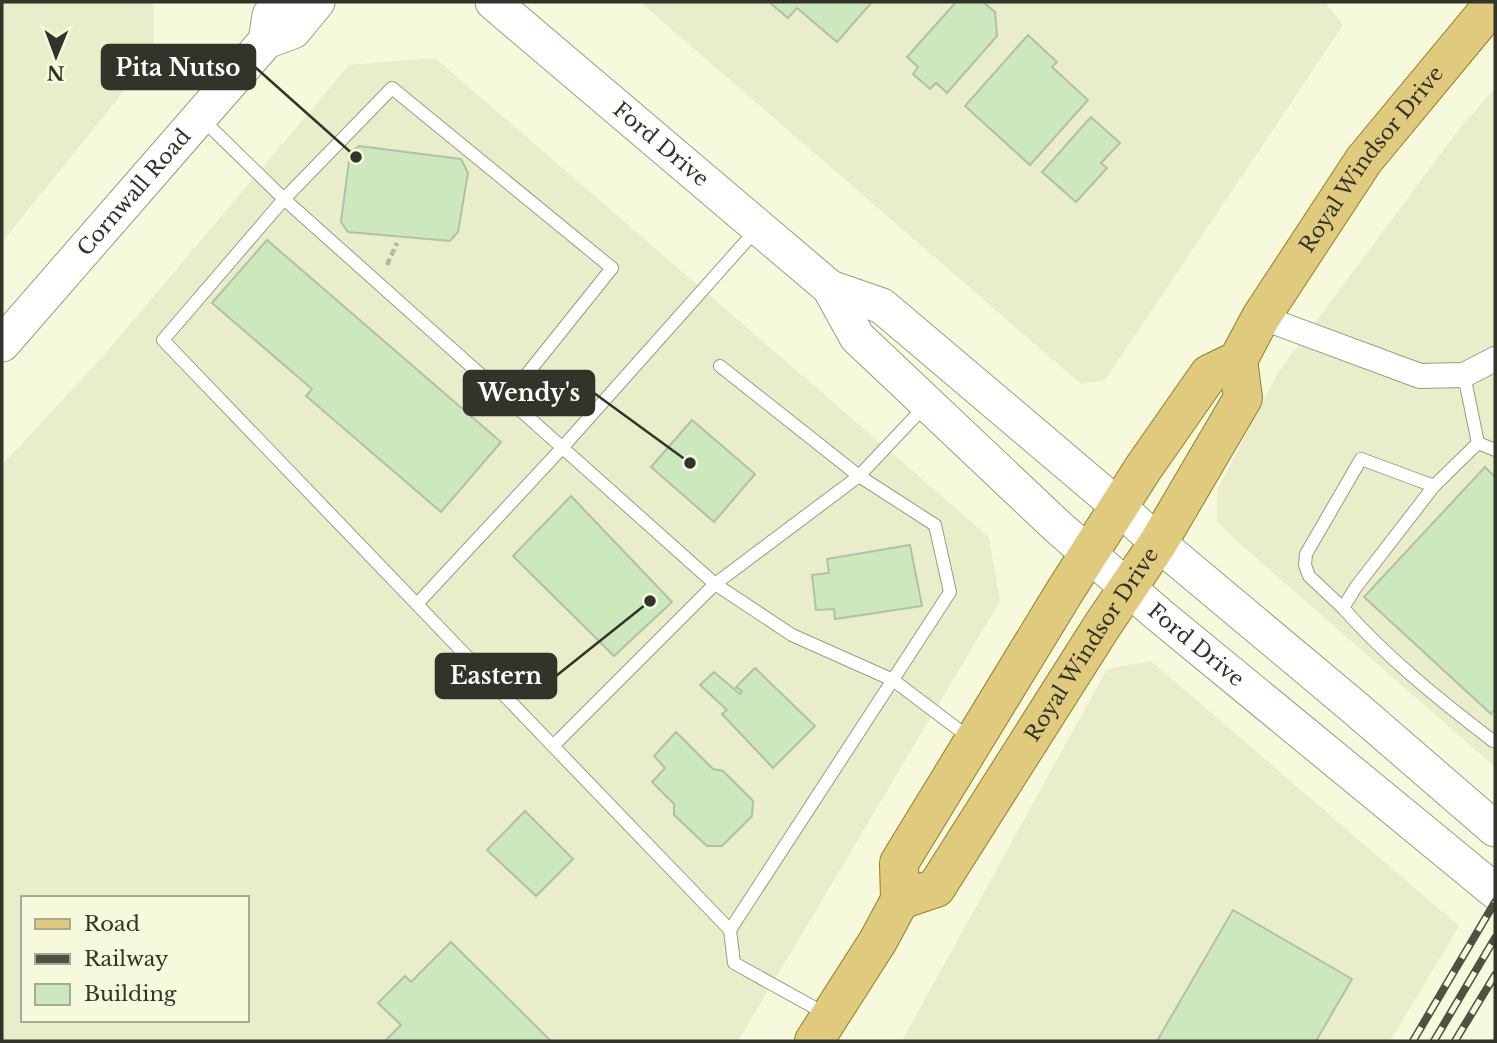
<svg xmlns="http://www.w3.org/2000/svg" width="1497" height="1043" font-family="'Libre Baskerville',serif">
	<rect width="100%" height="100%" fill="#f6f9dc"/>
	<!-- built -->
	<g fill="#e9edca" fill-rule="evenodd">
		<path d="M2 2H153L154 54 2 242Z"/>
		<path d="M640 2H1325L1343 25 1105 380 1081 384Z"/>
		<path d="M435 58 989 537 1000 601 738 1041H2V465L104 355 349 65ZM23 898H247V1020H23Z"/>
		<path d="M1495 88V767L1241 545 1217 521V490L1277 374 1459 129Z"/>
		<path d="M1151 661 1459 926 1390 1041H902L1107 669Z"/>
	</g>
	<!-- building -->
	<g fill="#cce8bc" stroke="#b1c1a8" stroke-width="2">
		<path d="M769 2H872L837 42 797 8 788 18Z"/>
		<path d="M956 2H983L995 12 997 36 947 93 936 83 930 89 913 74 918 67 907 57Z"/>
		<path d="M1028 35 1057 62 1052 67 1088 100 1030 165 965 106Z"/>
		<path d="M1091 117 1120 143 1101 163 1107 168 1076 202 1042 172Z"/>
		<path d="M359 146 461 159 468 173 458 232 450 241 348 232 341 222 350 153Z"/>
		<path d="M267 240 501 442 441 512 306 396 312 389 212 303Z"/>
		<path d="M692 420 755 474 714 522 651 467Z"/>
		<path d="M1485 467 1495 477V709L1491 714 1364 597Z"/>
		<path d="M571 496 672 602 614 656 513 556Z"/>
		<path d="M910 545 922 606 835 619 834 609 816 610 812 575 829 573 827 559Z"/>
		<path d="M755 668 815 726 773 768 722 714 727 710 700 685 714 672 740 694 742 691 736 687Z"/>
		<path d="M676 732 713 769 723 771 753 801 752 816 722 846H707L674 815V804L652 782 665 768 654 756Z"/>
		<path d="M525 811 573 859 536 896 487 850Z"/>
		<path d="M1233 910 1352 979 1316 1041H1157Z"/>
		<path d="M451 942 551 1041H385L401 1025 378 1003 405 976 411 982Z"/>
	</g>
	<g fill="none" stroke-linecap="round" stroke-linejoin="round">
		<!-- lane casing -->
		<g stroke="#999d82" stroke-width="14">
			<g id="lane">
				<path d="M200 117 284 199 392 88 612 268 507 399"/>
				<path d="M720 366 859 476 935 525 950 592 730 930 734 963 826 1014"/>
				<path d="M1464 375 1478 443 1495 450"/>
				<path d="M1434 486 1361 459 1306 554 1305 565 1309 576 1343 608 1356 587 1434 486 1478 443"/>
				<path d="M417 604 562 448 756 230"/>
				<path d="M1343 608C1387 658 1441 701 1493 741L1495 739"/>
				<path d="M553 746 163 340 284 199 715 584 792 635 893 680 971 739"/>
				<path d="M730 930 553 746 715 584 859 476 925 406"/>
			</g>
		</g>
		<!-- street casing -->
		<g stroke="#999d82" stroke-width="26">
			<path id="street" d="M1261 317 1420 376 1464 375 1495 359"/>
		</g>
		<!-- secondary casing -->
		<g stroke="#999d82" stroke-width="37">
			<g id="secondary">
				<path id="s1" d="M493 2 830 288 857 337 1058 527 1158 614 1495 891"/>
				<path d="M266 41 270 15 282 2"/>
				<path d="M830 288 882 306 1118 506 1158 543 1354 707 1495 829"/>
				<path id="s2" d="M2 344 266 41 293 31 317 2"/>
			</g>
		</g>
		<!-- primary casing -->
		<g stroke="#947f28" stroke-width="40">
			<g id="primary">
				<path id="s3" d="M900 900 936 888 1102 626 1158 543 1243 398 1238 360"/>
				<path id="s4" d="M814 1041 878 941 900 900 899 863 1065 591 1144 467 1209 374 1238 360 1261 317 1364 160 1495 2"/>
			</g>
		</g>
		<!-- path -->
		<path stroke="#b5b8a1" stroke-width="4.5" stroke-dasharray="7 3.5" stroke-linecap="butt" d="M387 265 397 243"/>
		<!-- lane -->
		<use href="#lane" stroke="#fff" stroke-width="12"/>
		<!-- street -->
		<use href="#street" stroke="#fff" stroke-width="24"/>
		<!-- secondary -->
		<use href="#secondary" stroke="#fff" stroke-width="35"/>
		<!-- primary -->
		<use href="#primary" stroke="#dfca7d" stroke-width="38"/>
		<!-- rail casing -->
		<g stroke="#4f5143" stroke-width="8">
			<g id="rail">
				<path d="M1413 1041 1495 902"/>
				<path d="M1434 1041 1495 938"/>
				<path d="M1455 1041 1495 975"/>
			</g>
		</g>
		<!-- rail -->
		<use href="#rail" stroke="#f6f9dc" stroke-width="5" stroke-dasharray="16" stroke-linecap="butt"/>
	</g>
	<g text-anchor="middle" stroke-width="7" stroke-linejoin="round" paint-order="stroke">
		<!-- street labels -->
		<g font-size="21" fill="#333429" stroke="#f6f9dc">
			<text dy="7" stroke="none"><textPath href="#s1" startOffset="220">Ford Drive</textPath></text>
			<text dy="7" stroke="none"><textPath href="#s4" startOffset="1055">Royal Windsor Drive</textPath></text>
			<text dy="7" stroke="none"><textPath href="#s2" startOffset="201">Cornwall Road</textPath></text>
			<text dy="7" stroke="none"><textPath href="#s3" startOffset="327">Royal Windsor Drive</textPath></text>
			<text dy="7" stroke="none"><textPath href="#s1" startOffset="956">Ford Drive</textPath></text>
		</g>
	</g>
	<!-- callouts -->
	<path fill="none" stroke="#333429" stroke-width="2.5" d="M356 157L255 67M690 463L594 393M650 601L556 676"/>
	<g fill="#333429" stroke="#f6f9dc" stroke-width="2.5">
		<circle cx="356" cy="157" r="7"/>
		<circle cx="690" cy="463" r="7"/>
		<circle cx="650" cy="601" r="7"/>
	</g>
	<g fill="#333429" stroke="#333429" stroke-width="2.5">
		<rect x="102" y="45" width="153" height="44" rx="7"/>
		<rect x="464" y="371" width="130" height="44" rx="7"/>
		<rect x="436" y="654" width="120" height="44" rx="7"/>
	</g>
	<g font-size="23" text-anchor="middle" font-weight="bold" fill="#fff">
		<text x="178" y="76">Pita Nutso</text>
		<text x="529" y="401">Wendy's</text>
		<text x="496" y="684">Eastern</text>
	</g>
	<!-- border -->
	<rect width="1497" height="1043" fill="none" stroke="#333429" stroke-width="7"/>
	<!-- legend -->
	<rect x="21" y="896" width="228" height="126" fill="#f6f9dc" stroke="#a8aa94" stroke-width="2"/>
	<rect x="35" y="919" width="35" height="10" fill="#dfca7d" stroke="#a8aa94" stroke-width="2"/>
	<text x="84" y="931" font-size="21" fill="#333429">Road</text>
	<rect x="35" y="954" width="35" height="10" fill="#4f5143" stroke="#a8aa94" stroke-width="2"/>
	<text x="84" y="966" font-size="21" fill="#333429">Railway</text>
	<rect x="35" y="984" width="35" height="21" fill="#cce8bc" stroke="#a8aa94" stroke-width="2"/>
	<text x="84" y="1001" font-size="21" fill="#333429">Building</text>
	<!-- north arrow -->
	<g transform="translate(56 56) rotate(181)" stroke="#f6f9dc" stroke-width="5" paint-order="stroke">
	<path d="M0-5L12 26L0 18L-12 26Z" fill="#333429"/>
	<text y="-10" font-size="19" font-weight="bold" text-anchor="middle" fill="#333429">N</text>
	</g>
</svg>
